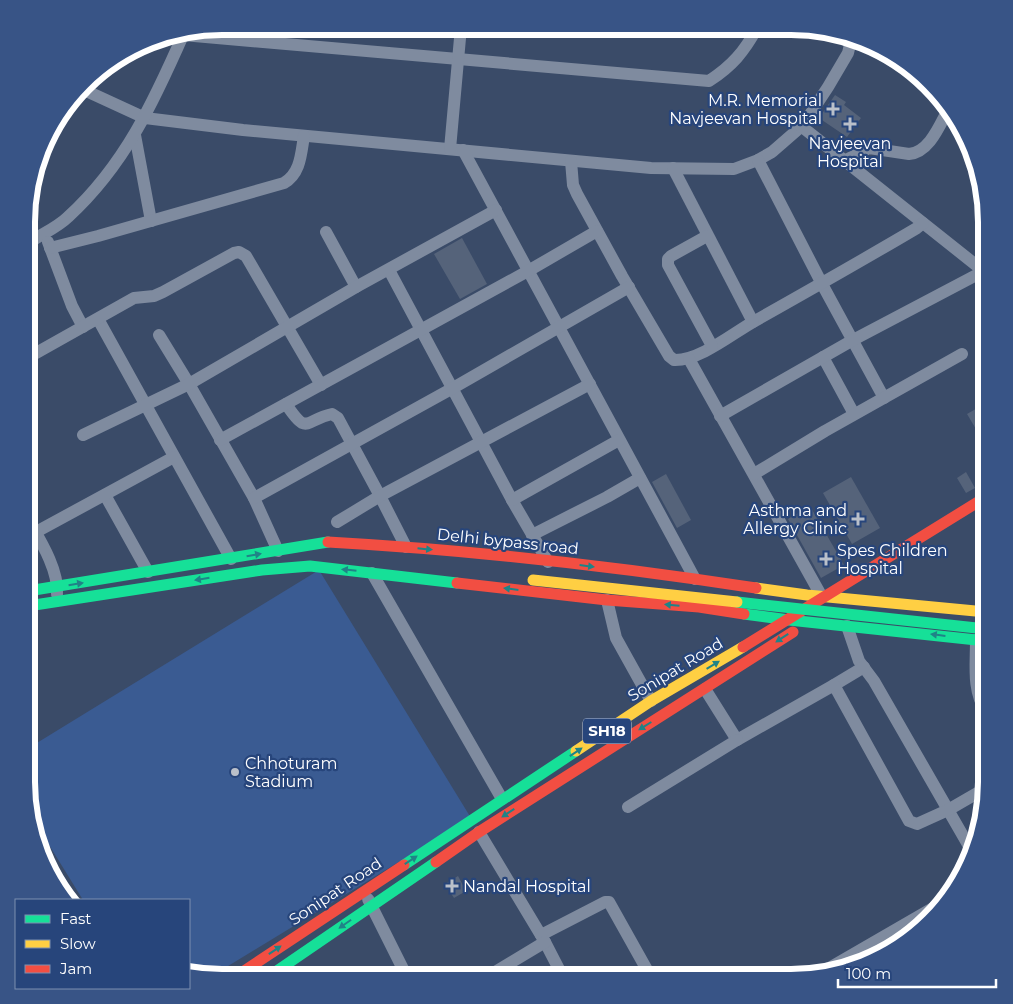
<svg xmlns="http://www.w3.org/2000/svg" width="1013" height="1004" font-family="Montserrat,sans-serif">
	<rect width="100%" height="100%" fill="#3a4b68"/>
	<!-- green -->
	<path fill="#3a5b92" d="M319 570 471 818 210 977 189 972V900H83L30 814 27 795V749Z"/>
	<!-- building -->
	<g fill="#55637a">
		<path d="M835 95 846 102 844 105 861 118 847 137 819 118Z"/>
		<path d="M462 238 487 284 460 299 434 254Z"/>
		<path d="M986 403V446L967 414Z"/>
		<path d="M966 472 975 488 966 493 957 478Z"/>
		<path d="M666 474 691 520 677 528 652 482Z"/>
		<path d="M851 477 880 528 852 544 823 493Z"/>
		<path d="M810 506 844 565 821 578 788 519Z"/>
		<path d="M458 876 466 891 454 898 445 884Z"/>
	</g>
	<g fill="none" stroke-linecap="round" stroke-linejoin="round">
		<!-- street -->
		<g stroke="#7f8b9f" stroke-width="12">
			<path d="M183 35 709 81C732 66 744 52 757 28"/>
			<path d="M82 89 145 118 243 130 651 168 734 169 758 160 772 152 803 125 828 87 848 53 851 40"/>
			<path d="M801 126 986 273"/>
			<path d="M135 135 151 221"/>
			<path d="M450 149 461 27"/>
			<path d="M463 150 695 579"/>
			<path d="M758 160 822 284 884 398"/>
			<path d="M571 161 573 185 577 194 622 276 669 356 674 360C699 361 732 334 753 322 808 291 863 260 917 228L923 223"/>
			<path d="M844 161 869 148 909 154C930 152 940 124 949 108"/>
			<path d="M673 168 753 322"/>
			<path d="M326 232 356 287"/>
			<path d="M707 236 671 256 668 259V265L712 346"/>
			<path d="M30 242C42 234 58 227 68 217 125 165 154 101 184 33"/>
			<path d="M48 242 72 306 83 327"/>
			<path d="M50 248 98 236 284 183C301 173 301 153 304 136"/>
			<path d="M389 270 512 500 548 562"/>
			<path d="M98 319 231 559"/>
			<path d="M159 335 189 384 254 498 278 551"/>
			<path d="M29 357 134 298 154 296 163 292 234 253 239 252 246 256 321 385"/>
			<path d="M823 357 854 414"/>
			<path d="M689 359 822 597"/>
			<path d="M286 404C308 437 304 420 332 414L338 418 380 496 406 547"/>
			<path d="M720 416 853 340 984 271"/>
			<path d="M83 435 189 384 356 287 496 210"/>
			<path d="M220 440 528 271 597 231"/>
			<path d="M754 474 825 431 962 354"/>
			<path d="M105 495 148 572"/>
			<path d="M254 498 453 388 629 287"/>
			<path d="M512 500 619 440"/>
			<path d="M28 519C40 540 59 570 57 594"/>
			<path d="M337 522 380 496 590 384"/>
			<path d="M36 532 174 457"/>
			<path d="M532 535 607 497 640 478"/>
			<path d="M372 573 502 799"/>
			<path d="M607 600 616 638 651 701"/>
			<path d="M847 626 859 661 874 681 970 848"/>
			<path d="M976 640C976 666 972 689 986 712"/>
			<path d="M834 685 864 667"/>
			<path d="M705 689 737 740 834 685 909 821 917 824 948 810 986 788"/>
			<path d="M628 807 737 740"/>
			<path d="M479 832 545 942 563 977"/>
			<path d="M368 899 407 977"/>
			<path d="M541 935 605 902H609L651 977"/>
			<path d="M819 974 940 904"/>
			<path d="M487 977 545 942"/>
		</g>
		<!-- fast -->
		<g stroke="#16e098" stroke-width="11">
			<path d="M28 591 328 542"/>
			<path d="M28 606 262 570 310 566 457 583"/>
			<path d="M744 614 789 620 986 641"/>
			<path d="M404 865 576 751"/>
			<path d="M268 977 436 862"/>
		</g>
		<!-- slow -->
		<g stroke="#ffcf43" stroke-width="11">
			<path d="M756 588 807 595 986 612"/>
			<path d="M576 751 651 701 743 647"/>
		</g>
		<!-- jam -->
		<g stroke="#f24e42" stroke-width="11">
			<path d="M328 542C471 550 614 566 756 588"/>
			<path d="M457 583 607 600 699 607 744 614"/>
			<path d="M743 647 986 497"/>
			<path d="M436 862 479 832 793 632"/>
			<path d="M235 977 404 865"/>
		</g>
		<!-- fast-bridge -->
		<path stroke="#16e098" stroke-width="11" d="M737 602 986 629"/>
		<!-- slow-bridge -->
		<path stroke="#ffcf43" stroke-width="11" d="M533 580 737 602"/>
	</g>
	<!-- one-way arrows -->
	<defs><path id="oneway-solid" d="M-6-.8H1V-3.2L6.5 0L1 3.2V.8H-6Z" transform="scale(1.25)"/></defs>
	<g fill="#208387">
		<use href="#oneway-solid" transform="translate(425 549) rotate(6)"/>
		<use href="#oneway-solid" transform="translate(254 555) rotate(-10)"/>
		<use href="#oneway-solid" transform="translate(587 566) rotate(7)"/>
		<use href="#oneway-solid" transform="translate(349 570) rotate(-174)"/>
		<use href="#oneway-solid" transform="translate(202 579) rotate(171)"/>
		<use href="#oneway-solid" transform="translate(76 584) rotate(-9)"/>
		<use href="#oneway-solid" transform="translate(511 589) rotate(-173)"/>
		<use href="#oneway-solid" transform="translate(672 605) rotate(-175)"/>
		<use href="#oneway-solid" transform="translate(938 635) rotate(-173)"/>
		<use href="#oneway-solid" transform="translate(782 638) rotate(147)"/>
		<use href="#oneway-solid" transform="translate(713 665) rotate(-31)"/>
		<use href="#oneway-solid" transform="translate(645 726) rotate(148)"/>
		<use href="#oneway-solid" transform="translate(576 752) rotate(-34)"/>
		<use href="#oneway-solid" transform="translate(508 813) rotate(147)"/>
		<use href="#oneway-solid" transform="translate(411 860) rotate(-33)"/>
		<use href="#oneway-solid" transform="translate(345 924) rotate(145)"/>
		<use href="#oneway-solid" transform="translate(275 950) rotate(-34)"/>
	</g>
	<!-- markers -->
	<g fill="#bac0ca" stroke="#27457b" stroke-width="2">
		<path d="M830.5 101.5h5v5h5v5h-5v5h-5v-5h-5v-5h5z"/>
		<path d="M847.5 116.5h5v5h5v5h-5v5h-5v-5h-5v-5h5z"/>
		<path d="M855.5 511.5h5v5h5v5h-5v5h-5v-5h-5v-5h5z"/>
		<path d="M823.5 551.5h5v5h5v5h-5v5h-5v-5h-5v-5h5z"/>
		<circle cx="235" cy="772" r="5"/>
		<path d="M449.5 878.5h5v5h5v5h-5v5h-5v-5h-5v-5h5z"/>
	</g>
	<g text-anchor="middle" stroke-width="4.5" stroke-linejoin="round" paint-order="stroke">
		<!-- shield labels -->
		<rect fill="#27457b" stroke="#bec7d7" stroke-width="1" x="583" y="718.5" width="48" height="25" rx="4"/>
		<g font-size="15" font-weight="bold" fill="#fff">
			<text x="607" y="736">SH18</text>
		</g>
		<!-- poi labels -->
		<g font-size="16" fill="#fff" stroke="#27457b" text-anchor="start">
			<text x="822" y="106" text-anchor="end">M.R. Memorial<tspan x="822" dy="18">Navjeevan Hospital</tspan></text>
			<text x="850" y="149" text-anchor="middle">Navjeevan<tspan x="850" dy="18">Hospital</tspan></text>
			<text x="847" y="516" text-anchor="end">Asthma and<tspan x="847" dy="18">Allergy Clinic</tspan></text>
			<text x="837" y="556">Spes Children<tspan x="837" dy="18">Hospital</tspan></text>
			<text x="245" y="769">Chhoturam<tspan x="245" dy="18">Stadium</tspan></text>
			<text x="463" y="892">Nandal Hospital</text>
		</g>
		<!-- street labels -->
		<g font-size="16" fill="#fff" stroke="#27457b">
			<text transform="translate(508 541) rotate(6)" y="6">Delhi bypass road</text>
			<text transform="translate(675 669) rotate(-31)" y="6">Sonipat Road</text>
			<text transform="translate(335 891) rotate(-34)" y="6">Sonipat Road</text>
		</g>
	</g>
	<!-- crop -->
	<path d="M0 0H1013V1004H0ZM222 35H791A187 187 0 0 1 978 222V782A187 187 0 0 1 791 969H222A187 187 0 0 1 35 782V222A187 187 0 0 1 222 35Z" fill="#385486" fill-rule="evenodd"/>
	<path fill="none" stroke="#fff" stroke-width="6" d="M222 35H791A187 187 0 0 1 978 222V782A187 187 0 0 1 791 969H222A187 187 0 0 1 35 782V222A187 187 0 0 1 222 35Z"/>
	<!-- legend -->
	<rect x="15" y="899" width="175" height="90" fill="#27457b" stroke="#7d8fb0"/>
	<rect x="25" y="915" width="25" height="8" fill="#16e098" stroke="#7d8fb0"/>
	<text x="60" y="924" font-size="15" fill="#ffffff">Fast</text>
	<rect x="25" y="940" width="25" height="8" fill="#ffcf43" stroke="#7d8fb0"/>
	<text x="60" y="949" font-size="15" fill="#ffffff">Slow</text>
	<rect x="25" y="965" width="25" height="8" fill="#f24e42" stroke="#7d8fb0"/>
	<text x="60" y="974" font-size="15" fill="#ffffff">Jam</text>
	<!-- scale -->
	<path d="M838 979v8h158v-8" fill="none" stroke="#ffffff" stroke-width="2.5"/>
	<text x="846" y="979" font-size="15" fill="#ffffff" stroke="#27457b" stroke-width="4" paint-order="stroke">100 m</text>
</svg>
